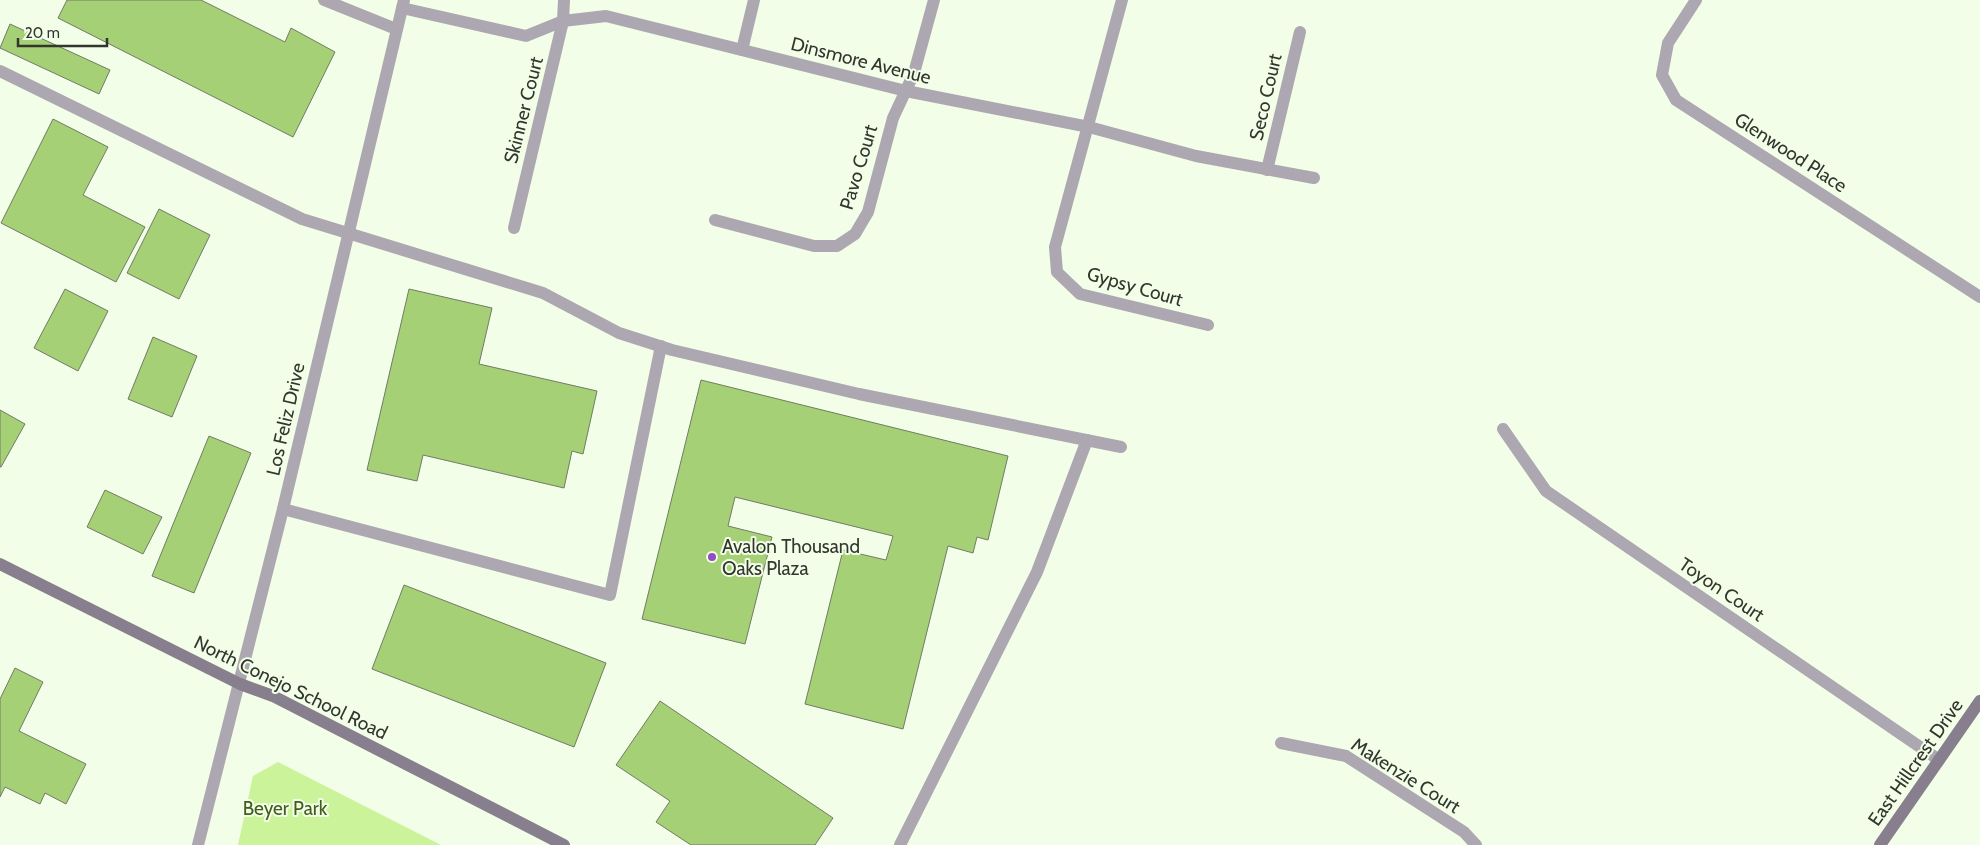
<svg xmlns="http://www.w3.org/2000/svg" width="1980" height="845" font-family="Cabin,sans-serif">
	<rect width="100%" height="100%" fill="#f2fee7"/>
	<!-- green -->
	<path fill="#caf39a" d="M278 762 441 845H238L253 776Z"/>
	<!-- building -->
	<g fill="#a6d075" stroke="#717b67">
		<path d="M67 0H201L285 42 291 28 335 52 293 137 58 18Z"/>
		<path d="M10 24 110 70 99 94 0 48Z"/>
		<path d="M53 119 108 147 83 195 145 227 116 282 1 223Z"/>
		<path d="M159 209 210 235 179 299 127 273Z"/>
		<path d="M65 289 108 311 78 371 34 348Z"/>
		<path d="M409 289 492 308 479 364 597 391 583 454 572 451 564 488 423 455 417 481 367 470Z"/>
		<path d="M153 337 197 356 172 417 128 399Z"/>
		<path d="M701 380 1008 456 988 540 977 537 973 553 948 546 903 729 805 704 843 550 886 560 893 536 735 497 728 526 772 537 745 644 642 619Z"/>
		<path d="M0 410 25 424 1 467H0Z"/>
		<path d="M209 436 251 453 194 593 152 576Z"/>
		<path d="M105 490 162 517 143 554 87 527Z"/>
		<path d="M404 585 606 663 574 747 372 669Z"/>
		<path d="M15 668 43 682 19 731 86 764 66 804 45 793 40 804 5 787 0 797V699Z"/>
		<path d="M660 701 833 818 815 845H691L656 822 670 801 616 765Z"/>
	</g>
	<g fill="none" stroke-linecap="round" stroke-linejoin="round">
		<!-- lane -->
		<g stroke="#aca7b0" stroke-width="12">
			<path d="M324 0 396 29"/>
			<path d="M0 71 302 219 543 293 619 333 672 350 859 394 1121 447"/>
			<path d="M283 509 610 595 661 346"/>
			<path d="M900 845 1037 572 1087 440"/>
		</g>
		<!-- street -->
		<g stroke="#aca7b0" stroke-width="12">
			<path d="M1122 0 1055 247 1057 272 1080 294 1208 325"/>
			<path d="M1696 0 1668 43 1662 75 1676 100 1980 297"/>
			<path d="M402 8 526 36 563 21 606 16 906 91 1089 127 1196 156 1314 178"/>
			<path d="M742 50 754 0"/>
			<path d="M1267 170 1300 32"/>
			<path d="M715 220 814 246H837L855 234 868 212 893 118 914 73 934 0"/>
			<path d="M514 228 563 21 564 0"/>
			<path d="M1503 429 1546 491 1939 760"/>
			<path d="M1281 743 1346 756 1464 832 1476 845"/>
			<path d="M198 845 283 509 404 0"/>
		</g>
		<!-- secondary -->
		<g stroke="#877f8d" stroke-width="12">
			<path d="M0 564 240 684 273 696 564 845"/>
			<path d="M1880 845 1980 701"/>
		</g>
	</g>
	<!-- markers -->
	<circle fill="#934ec3" stroke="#f2fee7" stroke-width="2" cx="712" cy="557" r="5"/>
	<g text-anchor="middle" stroke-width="4" stroke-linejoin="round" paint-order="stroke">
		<!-- street labels -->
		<g font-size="19" fill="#32362e" stroke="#f2fee7">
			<text transform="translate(861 60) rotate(14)" y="7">Dinsmore Avenue</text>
			<text transform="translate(1265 97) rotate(-77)" y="7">Seco Court</text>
			<text transform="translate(523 110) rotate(-76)" y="7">Skinner Court</text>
			<text transform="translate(1791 152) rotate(33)" y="7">Glenwood Place</text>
			<text transform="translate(858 167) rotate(-73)" y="7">Pavo Court</text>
			<text transform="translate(1135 286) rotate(16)" y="7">Gypsy Court</text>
			<text transform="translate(285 419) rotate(-77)" y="7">Los Feliz Drive</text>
			<text transform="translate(1722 589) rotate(34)" y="7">Toyon Court</text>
			<text transform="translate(291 687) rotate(26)" y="7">North Conejo School Road</text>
			<text transform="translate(1915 762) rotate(-55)" y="7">East Hillcrest Drive</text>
			<text transform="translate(1406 775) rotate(32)" y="7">Makenzie Court</text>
		</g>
		<!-- poi labels -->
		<g font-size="19" fill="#32362e" stroke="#f2fee7" text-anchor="start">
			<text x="722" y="553">Avalon Thousand<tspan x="722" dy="22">Oaks Plaza</tspan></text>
		</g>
		<!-- park labels -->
		<g font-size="19" fill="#435d1e" stroke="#f2fee7">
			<text x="285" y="815">Beyer Park</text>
		</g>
	</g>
	<!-- scale -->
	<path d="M18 38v8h89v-8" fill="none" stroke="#32362e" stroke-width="2.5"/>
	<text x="25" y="38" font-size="15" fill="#32362e" stroke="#f2fee7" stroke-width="4" paint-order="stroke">20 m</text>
</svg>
